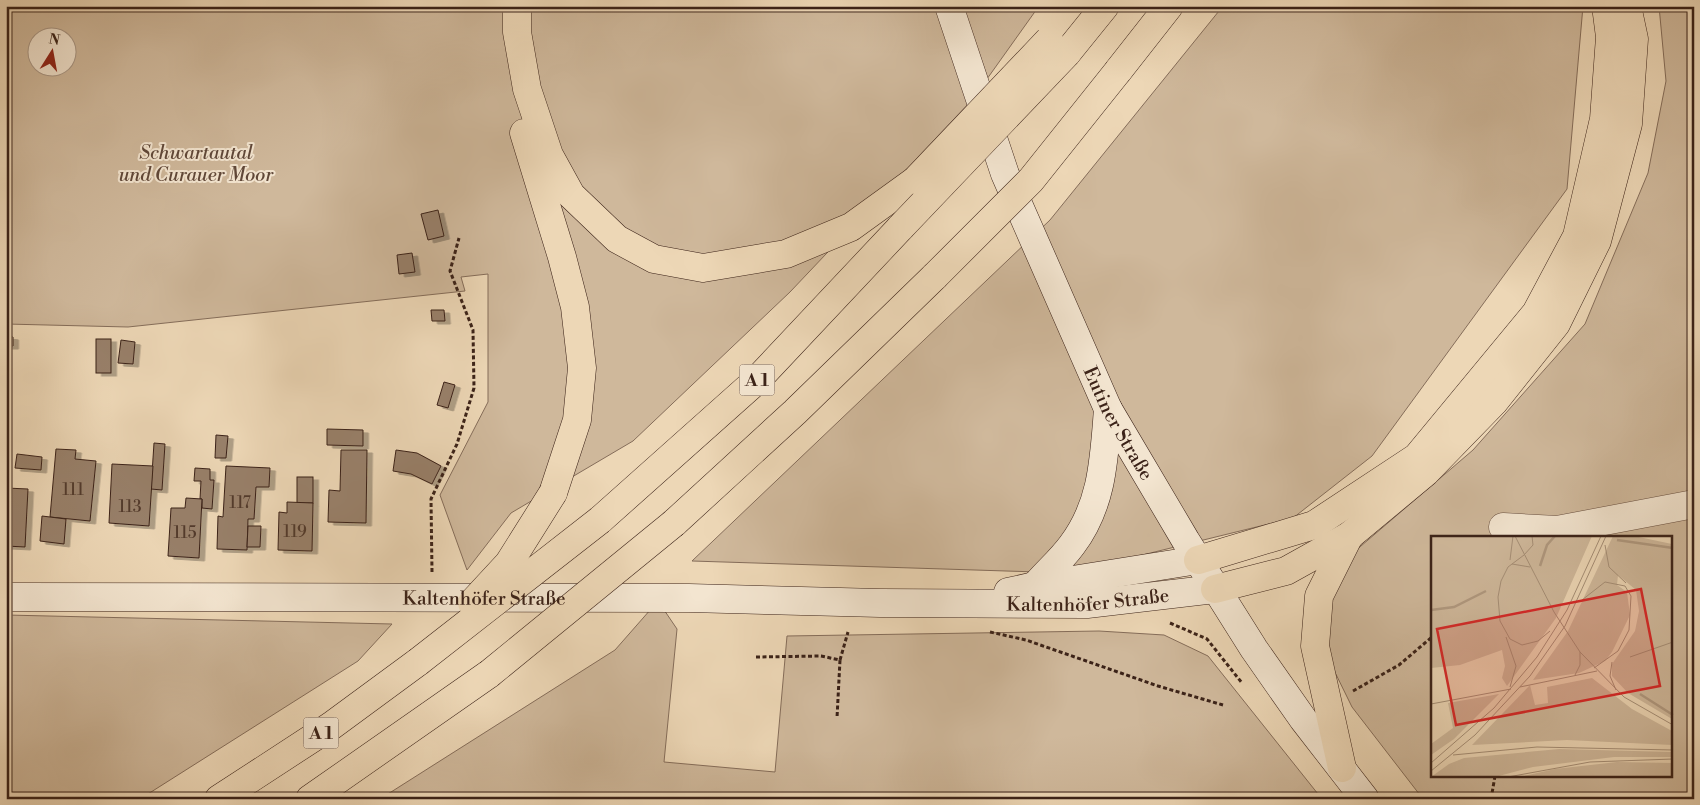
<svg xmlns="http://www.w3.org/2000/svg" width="1700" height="805" font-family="'Libre Bodoni',serif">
	<defs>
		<filter id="shadow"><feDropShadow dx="5.5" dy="3" stdDeviation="0" flood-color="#0004"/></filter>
	</defs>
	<rect width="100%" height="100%" fill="#edd7b6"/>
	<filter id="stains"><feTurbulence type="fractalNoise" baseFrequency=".004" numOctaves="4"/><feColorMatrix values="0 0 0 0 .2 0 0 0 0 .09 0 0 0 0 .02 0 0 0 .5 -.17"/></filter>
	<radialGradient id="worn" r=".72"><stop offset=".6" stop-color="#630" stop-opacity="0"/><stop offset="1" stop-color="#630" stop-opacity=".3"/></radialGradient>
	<!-- green -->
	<g fill="#cfb89b" stroke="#856d5a" fill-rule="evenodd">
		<path d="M6 6H1039L972 100 790 292 633 441 511 513 467 570 440 495 488 402V274L461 277 465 291 128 327 6 324ZM38 38H68V68H38Z"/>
		<path d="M1223 6H1583L1567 189 1372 456 1293 518 1069 573 692 561 1050 220Z"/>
		<path d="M1659 6H1694V799H1423L1352 707 1326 654 1327 604 1347 558 1473 450 1585 324 1648 173 1666 81ZM1432 538H1671V776H1432Z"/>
		<path d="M658 601 677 629 664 762 775 772 787 636 1099 631 1164 635 1208 656 1322 799H380L615 650Z"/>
		<path d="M6 615 392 624 358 661 140 799H6Z"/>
	</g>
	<!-- building -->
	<g fill="#98806a" stroke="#3b2218" filter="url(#shadow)">
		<path d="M438 210 444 236 428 240 421 214Z"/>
		<path d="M412 253 415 272 399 274 397 255Z"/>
		<path d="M431 310H444L445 321H432Z"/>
		<path d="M6 336 13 337V346H6Z"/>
		<rect x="96" y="339" width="15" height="34"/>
		<path d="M121 340 135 342 133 364 118 363Z"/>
		<path d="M444 382 455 385 448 408 437 405Z"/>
		<path d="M327 429 363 430V446L327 445Z"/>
		<path d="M216 435 228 436 226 458H215Z"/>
		<path d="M154 443 165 444 162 490 151 489Z"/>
		<path d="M56 449 76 450 75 459 96 461 90 521 50 517Z"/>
		<path d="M341 450H367L366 523 328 522 329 490 340 491Z"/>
		<path d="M396 450 417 453 441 466 432 484 411 474 393 471Z"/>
		<path d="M17 454 42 457 41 470 15 468Z"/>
		<path d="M112 464 153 466 149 526 109 523Z"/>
		<path d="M226 466 270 468 269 487H256L254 519H248L247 550 217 549 218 516 223 517Z"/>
		<path d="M195 468 210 469V480H214L212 509 202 508V499H200L201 481H194Z"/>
		<rect x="297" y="477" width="16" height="26"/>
		<path d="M6 488 28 489 25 547 6 546Z"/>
		<path d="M186 498 202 499 199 558 168 556 171 508H185Z"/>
		<path d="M287 502 313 503 312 551 278 550 279 512 287 513Z"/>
		<path d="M42 516 66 519 64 544 40 541Z"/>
		<path d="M248 526H261L260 547H247Z"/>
	</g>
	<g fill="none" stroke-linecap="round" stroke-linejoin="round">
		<!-- street casing -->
		<g stroke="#684f40" stroke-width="29">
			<path id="street" d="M1503 527 1557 530 1694 504"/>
		</g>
		<!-- secondary casing -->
		<g stroke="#3b2218" stroke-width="29">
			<g id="secondary">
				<path id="s1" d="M949 6 1005 174 1108 409 1186 541 1254 649 1303 719 1365 799"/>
				<path d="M1035 586C1047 572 1061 560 1072 545 1103 504 1104 458 1108 409"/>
				<path d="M1008 592 1035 586 1198 560"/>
				<path id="s2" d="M6 597 689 598 880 603 1087 604 1215 589"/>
			</g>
		</g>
		<!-- highway casing -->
		<g stroke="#3b2218" stroke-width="29">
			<g id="highway">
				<path d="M517 6V32L527 89 549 155 571 195 617 239 654 259 703 268 786 254 851 227 916 180"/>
				<path d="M1067 53 1105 6"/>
				<path d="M1118 71 1169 6"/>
				<path d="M524 133 562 257 575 307 582 368 577 420 553 493"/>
				<path d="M600 520 757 380 901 227"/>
				<path d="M674 523 795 412 935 276"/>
				<path d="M1198 560 1314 525 1417 457 1536 313 1577 236 1604 119 1610 37 1606 6"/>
				<path d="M1215 589 1286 571 1349 536 1426 472 1494 402 1556 324 1597 241 1628 124 1634 39 1627 6"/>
				<path d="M1342 768 1315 646 1319 596 1349 536"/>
				<path d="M219 799 331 726 418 662"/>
				<path d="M310 799 489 674"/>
			</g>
		</g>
		<!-- path -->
		<g stroke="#3b2218" stroke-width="3" stroke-dasharray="4 2.5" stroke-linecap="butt">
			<path d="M432 572 431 499 457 444 474 388 473 330 450 271 459 238"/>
			<path d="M1170 623 1207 639 1242 683"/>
			<path d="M990 632 1026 640 1158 686 1223 705"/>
			<path d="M756 657 821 656 840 660 837 718"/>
			<path d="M840 660 848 632"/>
			<path d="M1353 691 1399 665 1432 637"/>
			<path d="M1491 799 1495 776"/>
		</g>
		<!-- street -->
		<use href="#street" stroke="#f3e5d0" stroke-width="28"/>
		<!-- secondary -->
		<use href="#secondary" stroke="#f3e5d0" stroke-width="28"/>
		<!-- highway -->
		<use href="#highway" stroke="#edd7b6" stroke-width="28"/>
		<!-- highway-bridge casing -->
		<g stroke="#3b2218" stroke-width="29" stroke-linecap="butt">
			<g id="highway-bridge">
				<path d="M916 180 1049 40"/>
				<path d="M901 227 1067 53"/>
				<path d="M935 276 1031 180 1118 71"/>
				<path d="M472 603 509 563 553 493"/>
				<path d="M418 662 600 520"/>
				<path d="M489 674 674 523"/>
			</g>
		</g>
		<!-- highway-bridge -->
		<use href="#highway-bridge" stroke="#edd7b6" stroke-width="28"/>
	</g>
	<g text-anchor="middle" stroke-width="4" stroke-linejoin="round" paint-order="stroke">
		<!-- number labels -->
		<g font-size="16" fill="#523a2c">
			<text x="73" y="495">111</text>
			<text x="240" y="508">117</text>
			<text x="130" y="512">113</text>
			<text x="295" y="537">119</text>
			<text x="185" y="538">115</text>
		</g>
		<!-- shield labels -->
		<g fill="#f3e5d0" stroke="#725c4f" stroke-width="1">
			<rect x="739.5" y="364.5" width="35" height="31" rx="4"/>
			<rect x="303.5" y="717.5" width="35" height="31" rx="4"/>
		</g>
		<g font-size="18" font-weight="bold" fill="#3b2218">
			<text x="757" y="386">A 1</text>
			<text x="321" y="739">A 1</text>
		</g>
		<!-- park labels -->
		<g font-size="19" font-style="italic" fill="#604839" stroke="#f3e5d0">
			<text x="196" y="159">Schwartautal<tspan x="196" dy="22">und Curauer Moor</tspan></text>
		</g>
		<!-- street labels -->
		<g font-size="19" fill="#3b2218" stroke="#f3e5d0">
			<text dy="7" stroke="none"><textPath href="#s1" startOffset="451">Eutiner Straße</textPath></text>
			<text dy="7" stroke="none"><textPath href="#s2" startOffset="478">Kaltenhöfer Straße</textPath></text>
			<text dy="7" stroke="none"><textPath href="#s2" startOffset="1082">Kaltenhöfer Straße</textPath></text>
		</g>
	</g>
	<!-- overview -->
	<g transform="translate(1431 536)">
		<rect width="241" height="241" fill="#edd7b6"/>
		<path d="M0 0H161L125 82 76 150 71 142 74 130 71 114 29 129 0 132ZM182 0H203L241 8V183L197 157 181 140V128L204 95 208 75 205 54 187 39 186 49 196 56 199 79 181 116 174 125 148 137 102 144 137 95ZM161 142 201 173 241 195V209L136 204 41 209 99 149 104 169 117 167 116 151ZM68 158 23 203 0 219V208L22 192 17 167ZM128 213 241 216V221H183L102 231 64 241H0L18 228 33 222ZM186 226 241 227V241H89L124 233Z" fill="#cfb89b"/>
		<path fill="none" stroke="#b09980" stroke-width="2.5" d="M186 4 242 12M109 30 116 9 124 0M0 74 23 71 55 55M209 158 242 179"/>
		<path fill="none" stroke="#a68f77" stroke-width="1" d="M84 0 123 76 149 116 193 161 242 189M174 9 178 31 195 47M93 19 102 9 101 0M93 19 77 31 70 45 67 61 69 85 79 103 91 109 107 105 119 95M79 24 82 0M81 28 99 31M151 64 174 46 194 50 200 60 198 94 187 115 163 132M75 101 85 130 79 151M199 121 242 106M181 126 179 140 185 154M144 139 149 129V116M89 151 166 135M0 168 80 153M22 219 106 211 242 214M0 227 63 172 106 121 136 74 170 0M0 235 44 199 99 140 134 90 175 0M77 241 159 226 242 223"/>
		<path fill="#d62828" fill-opacity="0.15" stroke="#d62828" stroke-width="2.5" d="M210 53 229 150 25 189 6 93Z"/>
		<rect width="241" height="241" fill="none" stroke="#3b2218" stroke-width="2.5"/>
	</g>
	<!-- margin -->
	<rect width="1700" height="805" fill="none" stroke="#edd7b6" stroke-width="25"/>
	<rect x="8" y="8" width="1685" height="790" fill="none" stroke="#3b2218" stroke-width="2.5"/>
	<rect x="12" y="12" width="1675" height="780" fill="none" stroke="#3b2218"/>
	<!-- north arrow -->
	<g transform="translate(52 52) rotate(11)"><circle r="24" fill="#f3e5d0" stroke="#a99786"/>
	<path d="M0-4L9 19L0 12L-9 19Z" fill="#8f2418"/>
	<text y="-8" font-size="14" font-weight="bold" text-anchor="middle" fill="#3b2218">N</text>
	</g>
	<rect width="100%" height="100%" filter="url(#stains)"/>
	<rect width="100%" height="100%" fill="url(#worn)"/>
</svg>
